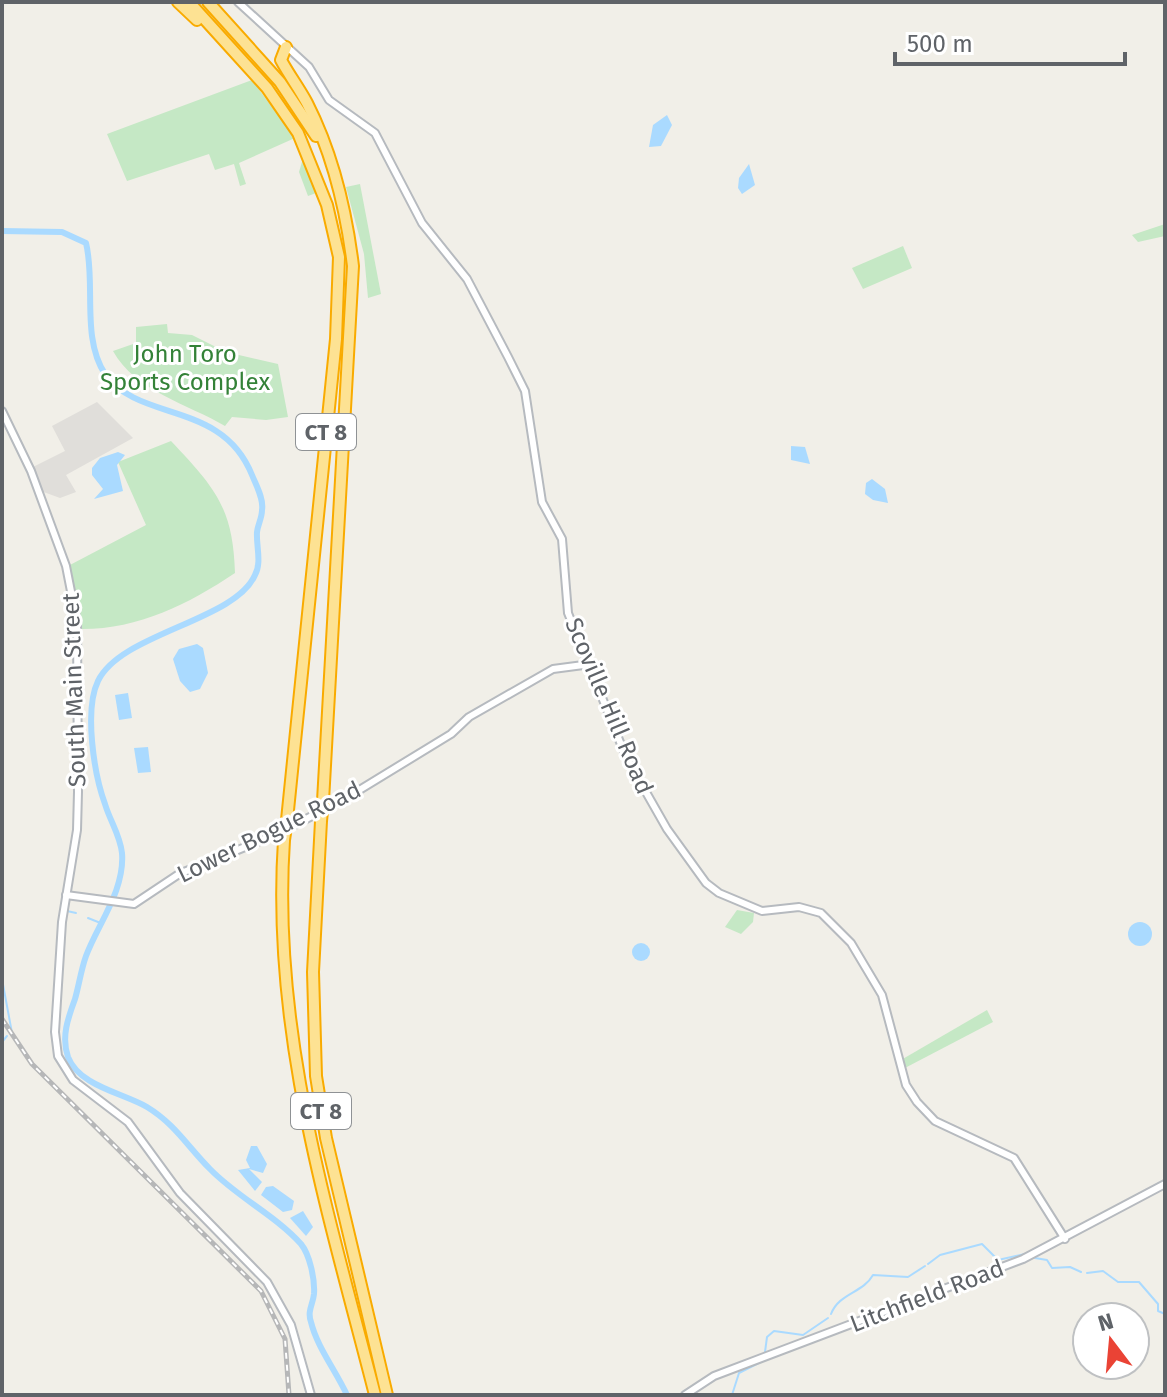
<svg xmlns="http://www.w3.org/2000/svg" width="1167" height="1397" font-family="'Fira Sans',sans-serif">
	<rect width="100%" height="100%" fill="#f1efe8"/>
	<!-- industrial -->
	<path fill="#e0deda" d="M97 402 133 438 66 475 76 492 60 498 41 491 33 467 65 451 52 426Z"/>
	<!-- green -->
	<g fill="#c5e8c5">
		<path d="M252 80 295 138 239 163 246 184 240 186 234 164 215 170 209 154 127 181 107 134Z"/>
		<path d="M304 155 319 192 308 196 299 172Z"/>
		<path d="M360 184 381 294 368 298 364 254 346 187Z"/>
		<path d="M1165 224V236L1138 242 1132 235Z"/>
		<path d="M903 246 912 268 863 289 852 268Z"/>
		<path d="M167 324 168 333 192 335 226 352 278 364 288 417 266 420 232 417 225 426C188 404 135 391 113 351L136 343V327Z"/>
		<path d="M171 441C215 488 233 507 235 573 187 605 137 630 79 629L68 566 146 525 118 462Z"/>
		<path d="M737 910 754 913 753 922 741 934 725 927Z"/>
		<path d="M987 1010 993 1022 903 1069 901 1060Z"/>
	</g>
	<!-- water -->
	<g fill="#aadaff">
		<path d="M667 115 672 125 661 146 649 147 653 125Z"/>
		<path d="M749 164 755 185 742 194 738 188 739 178Z"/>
		<path d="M791 446 805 447 810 464 791 460Z"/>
		<path d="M118 452 125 455 117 465 123 491 94 499 103 489 92 475V468L100 458Z"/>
		<path d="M872 479 885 489 888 503 873 500 865 494 866 483Z"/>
		<path d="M197 644 203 648 208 673 200 689 190 692 180 681 173 659 179 649Z"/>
		<path d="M128 693 132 718 119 720 115 695Z"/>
		<path d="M148 747 151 772 138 773 134 748Z"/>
		<circle cx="1140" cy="934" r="12"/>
		<circle cx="641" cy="952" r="9"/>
		<path d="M251 1146H257L267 1164 263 1173 249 1169 262 1182 255 1191 238 1170 250 1168 246 1160Z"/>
		<path d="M273 1186 294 1201 292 1210 283 1212 261 1195 266 1187Z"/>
		<path d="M303 1211 313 1227 306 1236 290 1218Z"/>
	</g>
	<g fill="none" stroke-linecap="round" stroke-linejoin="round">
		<!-- stream -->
		<g stroke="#aadaff" stroke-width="2">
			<path d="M67 911 76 913"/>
			<path d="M88 918 103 924"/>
			<path d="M2 979 12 1033"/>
			<path d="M2 1042 7 1036"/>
			<path d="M1035 1258 1047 1260 1052 1268 1070 1267 1081 1272"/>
			<path d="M928 1264 940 1255 982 1244 998 1260 1025 1254"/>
			<path d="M1087 1273 1103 1271 1118 1282H1139L1158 1304V1311L1165 1314"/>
			<path d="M831 1314C839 1293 863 1293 873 1275L908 1277 925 1266"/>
			<path d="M765 1352 767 1337 774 1331 803 1335 828 1318"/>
			<path d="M732 1395 739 1373 765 1360"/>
		</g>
		<!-- river -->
		<path stroke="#aadaff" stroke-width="6" d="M2 231 62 232 86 243C96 283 81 338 105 374 140 423 222 400 252 475 256 485 264 499 262 510 262 518 258 524 257 532 256 546 262 562 255 575 235 621 121 633 98 681 84 710 94 774 105 804 110 821 120 835 122 853 125 890 98 924 86 956 81 970 79 985 75 999 68 1018 61 1037 68 1057 79 1086 123 1093 147 1107 175 1124 188 1147 210 1169 237 1197 275 1215 301 1244 310 1255 315 1280 314 1294 313 1304 307 1311 311 1322 317 1347 336 1371 347 1395"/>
		<!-- secondary casing -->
		<g stroke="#b6babf" stroke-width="10">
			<g id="secondary">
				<path d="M238 2 309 67 329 100 375 133 422 223 467 279 508 357 525 391 542 502 562 539 568 613 626 757 667 829 706 883 719 893 762 911 799 907 821 913 851 943 882 995 906 1085 917 1102 935 1121 1014 1158 1065 1239"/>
				<path d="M2 411 31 471 66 566 77 622 78 792 77 830 62 922 55 1032 58 1056 73 1080 128 1122 180 1193 267 1282 291 1325 311 1395"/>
				<path d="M66 895 134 904 179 874 277 834 343 800 451 734 469 717 553 669 591 664"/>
				<path d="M685 1395 714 1376 1023 1259 1165 1184"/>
			</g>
		</g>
		<!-- highway casing -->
		<g stroke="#f9ab00" stroke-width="14">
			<g id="highway">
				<path d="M178 2 197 20"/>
				<path d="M189 2 267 88 298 133 327 205 339 257 336 339 287 820"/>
				<path d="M208 2 280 82 316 136"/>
				<path d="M286 47 281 60C289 75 299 88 307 103 333 154 346 209 353 266L323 801"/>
				<path d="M321 821 313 972 316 1076 326 1138 387 1395"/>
				<path d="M284 840C271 1032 328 1211 375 1395"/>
			</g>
		</g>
		<!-- secondary -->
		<use href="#secondary" stroke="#fff" stroke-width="6"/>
		<!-- highway -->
		<use href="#highway" stroke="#fde293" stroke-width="10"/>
		<!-- rail casing -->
		<g stroke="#b6b7b8" stroke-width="5">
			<path id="rail" d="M2 1019 32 1064 261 1291 285 1339 289 1395"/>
		</g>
		<!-- rail -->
		<use href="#rail" stroke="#fff" stroke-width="2" stroke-dasharray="6" stroke-linecap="butt"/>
		<!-- highway-bridge casing -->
		<g stroke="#f9ab00" stroke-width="14" stroke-linecap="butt">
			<g id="highway-bridge">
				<path d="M321 821 323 801"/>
				<path d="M284 840 287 820"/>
			</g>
		</g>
		<!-- highway-bridge -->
		<use href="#highway-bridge" stroke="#fde293" stroke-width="10"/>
	</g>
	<g text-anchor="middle" stroke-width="6" stroke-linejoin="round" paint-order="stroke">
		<!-- shield labels -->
		<g fill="#fff" stroke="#8f9295" stroke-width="2">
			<rect x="296" y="414" width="60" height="36" rx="6"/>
			<rect x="291" y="1093" width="60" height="36" rx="6"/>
		</g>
		<g font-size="22" font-weight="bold" fill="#5f6368">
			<text x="326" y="440">CT 8</text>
			<text x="321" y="1119">CT 8</text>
		</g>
		<!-- park labels -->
		<g font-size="24" fill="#348238" stroke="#fff">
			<text x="185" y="362">John Toro<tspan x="185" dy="28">Sports Complex</tspan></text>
		</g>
		<!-- street labels -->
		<g font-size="24" fill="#5f6368" stroke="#fff">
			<text transform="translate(74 690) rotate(-92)" y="8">South Main Street</text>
			<text transform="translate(609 706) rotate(67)" y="8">Scoville Hill Road</text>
			<text transform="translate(269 832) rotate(-26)" y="8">Lower Bogue Road</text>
			<text transform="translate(927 1296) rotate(-21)" y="8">Litchfield Road</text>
		</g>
	</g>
	<!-- border -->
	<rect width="1167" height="1397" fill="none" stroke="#5f6368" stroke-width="8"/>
	<!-- north arrow -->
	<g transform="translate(1111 1341) rotate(344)"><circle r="38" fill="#ffffff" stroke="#bfc1c3" stroke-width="2"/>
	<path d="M0-6L14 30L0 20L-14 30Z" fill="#ea4335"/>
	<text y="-12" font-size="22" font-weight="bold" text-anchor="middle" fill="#5f6368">N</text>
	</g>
	<!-- scale -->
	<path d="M895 52v12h230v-12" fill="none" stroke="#5f6368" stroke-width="4"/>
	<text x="907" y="52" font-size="24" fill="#5f6368" stroke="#ffffff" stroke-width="6" paint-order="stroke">500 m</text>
</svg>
